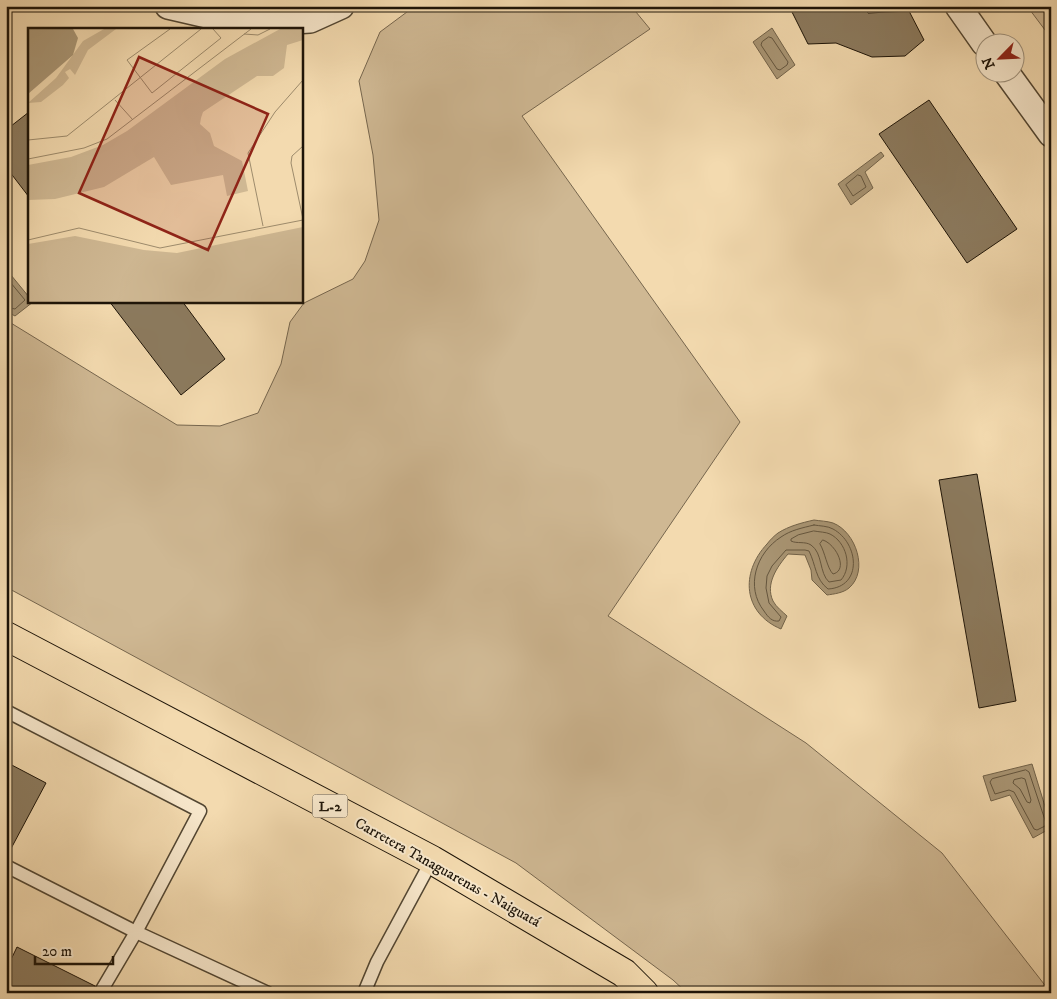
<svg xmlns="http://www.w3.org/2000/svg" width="1057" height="999" font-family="'IM FELL DW Pica',serif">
	<rect width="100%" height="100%" fill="#f3daaf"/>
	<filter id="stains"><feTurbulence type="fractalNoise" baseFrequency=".004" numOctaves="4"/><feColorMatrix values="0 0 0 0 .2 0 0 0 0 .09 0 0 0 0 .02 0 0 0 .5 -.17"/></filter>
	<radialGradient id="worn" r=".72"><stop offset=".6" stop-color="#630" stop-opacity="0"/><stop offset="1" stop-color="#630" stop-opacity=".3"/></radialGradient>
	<!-- green -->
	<g fill="#cfb893" stroke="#76664e">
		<path d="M415 6H631L650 29 522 116 740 422 608 616 806 743 942 853 1051 993H687L673 980 516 863 6 587V320L177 425 220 426 258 413 281 364 290 322 304 303 353 279 365 261 379 220 373 155 359 81 380 32Z"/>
		<path d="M1027 6H1051V38Z"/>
	</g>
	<!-- water -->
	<g fill="#aa9776" stroke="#72634a">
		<path d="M772 28 795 65 777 79 753 42Z"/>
		<path d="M881 152 884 156 865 172 873 188 851 205 838 184Z"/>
		<path d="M6 269 29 297V301L33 302 15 316 6 311Z"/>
		<path d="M814 520C820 521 827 521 833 523 856 532 869 571 849 588 843 593 834 594 827 595L812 580 811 570 805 555 788 554C777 567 765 584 773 601 776 607 783 612 787 616L781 629C743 613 740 573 767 544 770 540 774 536 778 533 789 526 801 523 814 520Z"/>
		<path d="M1032 764 1051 826V828L1033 838 1010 795 991 801 983 776Z"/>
	</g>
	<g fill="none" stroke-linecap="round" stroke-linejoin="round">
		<!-- shore -->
		<g stroke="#64563f" stroke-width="1">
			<path d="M769 37 772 38 788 62 787 65 780 70 777 69 761 45 762 42Z"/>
			<path d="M858 175 861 176 866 187 853 196 846 185Z"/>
			<path d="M6 277 25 300 15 309 6 307"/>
			<path d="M814 525C820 526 828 526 833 529 859 543 863 587 828 589 815 579 816 565 809 551L805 550H786L772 566 767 576 766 588 769 603 781 617 779 621C772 622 768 617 764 611 745 587 756 553 781 537 791 530 802 528 814 525Z"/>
			<path d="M814 531C819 532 826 532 830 534 846 542 853 566 841 580L829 582C819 573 823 553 811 545 805 541 797 544 791 541V539L798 535Z"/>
			<path d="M823 540C836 544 849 570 833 574 827 568 825 552 820 544Z"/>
			<path d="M1026 770 1029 772 1046 823 1045 826 1037 830 1034 829 1014 792 1009 790 995 794 990 782 992 779Z"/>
			<path d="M1022 778 1025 779 1031 800 1030 803 1027 802 1020 789 1013 783 1014 780Z"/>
		</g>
	</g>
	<!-- building -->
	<g fill="#8c7b5f" stroke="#1d1408">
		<path d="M789 6H863L868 13 909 11 924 40 905 56 872 57 836 43 808 44Z"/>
		<path d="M929 100 1017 229 967 263 879 134Z"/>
		<path d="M29 112V197L6 167V130Z"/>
		<path d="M109 301H182L225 359 181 395Z"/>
		<path d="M977 474 1016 701 979 708 939 480Z"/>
		<path d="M6 762 46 783 6 858Z"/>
		<path d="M17 947 95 986 92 993H6V970Z"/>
	</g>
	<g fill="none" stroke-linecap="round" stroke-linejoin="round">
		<!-- lane casing -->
		<g stroke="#524632" stroke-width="15">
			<g id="lane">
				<path d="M6 711 200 811 136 932 100 993"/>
				<path d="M6 866 136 932 268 993"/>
				<path d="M364 993 377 962 432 860"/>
			</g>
		</g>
		<!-- street casing -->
		<g stroke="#524632" stroke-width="28">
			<g id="street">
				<path d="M168 6 220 18 262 23 310 20 341 6"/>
				<path d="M958 6 984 43"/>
				<path d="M1006 72 1051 134"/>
			</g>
		</g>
		<!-- primary casing -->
		<g stroke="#1d1408" stroke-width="30">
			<path id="primary" d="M6 636 432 860 624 973 644 993"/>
		</g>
		<!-- lane -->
		<use href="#lane" stroke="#f7e7cb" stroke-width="12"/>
		<!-- street -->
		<use href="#street" stroke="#f7e7cb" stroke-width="25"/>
		<!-- primary -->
		<use href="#primary" stroke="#f3daaf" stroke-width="28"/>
	</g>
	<g text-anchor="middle" stroke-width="4" stroke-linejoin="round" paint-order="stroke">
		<!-- shield labels -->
		<rect fill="#f7e7cb" stroke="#5e5342" stroke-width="1" x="312.5" y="794.5" width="35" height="23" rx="4"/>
		<g font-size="14" font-weight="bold" fill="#1d1408">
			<text x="330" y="811">L-2</text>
		</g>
		<!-- street labels -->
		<g font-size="15" fill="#1d1408" stroke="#f7e7cb">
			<text transform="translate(448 872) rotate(29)" y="5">Carretera Tanaguarenas - Naiguatá</text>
		</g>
	</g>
	<!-- overview -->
	<g transform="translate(28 28)">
		<rect width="275" height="275" fill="#f3daaf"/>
		<path d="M76 1H88L60 22 47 47 42 41 37 44 41 50 35 57 13 74 0 75 28 50 55 13ZM252 1H275V12L259 17 256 40 245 48H229L175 84 173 90 172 96 182 105 186 118 214 133 220 163 199 168 195 147 143 157 126 129 76 159 27 171 0 172V137L43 129 75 117 99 103 197 31ZM275 199V274H0V216L47 208 116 222 149 225Z" fill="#cfb893"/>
		<path d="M0 1H45L50 10 45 27 0 66Z" fill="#aa9776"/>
		<path fill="none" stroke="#9d8b6c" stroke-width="1" d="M142 1 99 32 124 65 193 10 185 1M216 6 230 7 242 1M87 72 105 92M0 112 39 108 173 1M275 118 264 128 263 135 275 191M0 131 56 120 79 111 223 1M235 198 220 125 247 84 275 52M0 212 51 200 132 220 275 192"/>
		<path fill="#8f2418" fill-opacity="0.15" stroke="#8f2418" stroke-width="2.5" d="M111 29 240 86 180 222 51 165Z"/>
		<rect width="275" height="275" fill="none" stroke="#1d1408" stroke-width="2.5"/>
	</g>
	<!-- margin -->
	<rect width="1057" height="999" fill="none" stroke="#f3daaf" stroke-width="25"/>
	<rect x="8" y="8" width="1042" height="984" fill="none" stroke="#1d1408" stroke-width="2.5"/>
	<rect x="12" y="12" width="1032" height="974" fill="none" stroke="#1d1408"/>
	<!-- north arrow -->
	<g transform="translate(1000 58) rotate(246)"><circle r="24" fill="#f7e7cb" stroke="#a0937d"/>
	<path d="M0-4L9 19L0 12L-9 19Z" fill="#8f2418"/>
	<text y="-8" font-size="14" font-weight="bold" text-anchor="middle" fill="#1d1408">N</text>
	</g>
	<!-- scale -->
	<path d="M35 956v8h78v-8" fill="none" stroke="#1d1408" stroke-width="2.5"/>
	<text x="42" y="956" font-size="15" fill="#1d1408" stroke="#f7e7cb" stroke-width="4" paint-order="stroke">20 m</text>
	<rect width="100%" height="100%" filter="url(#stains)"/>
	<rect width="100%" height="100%" fill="url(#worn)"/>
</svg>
